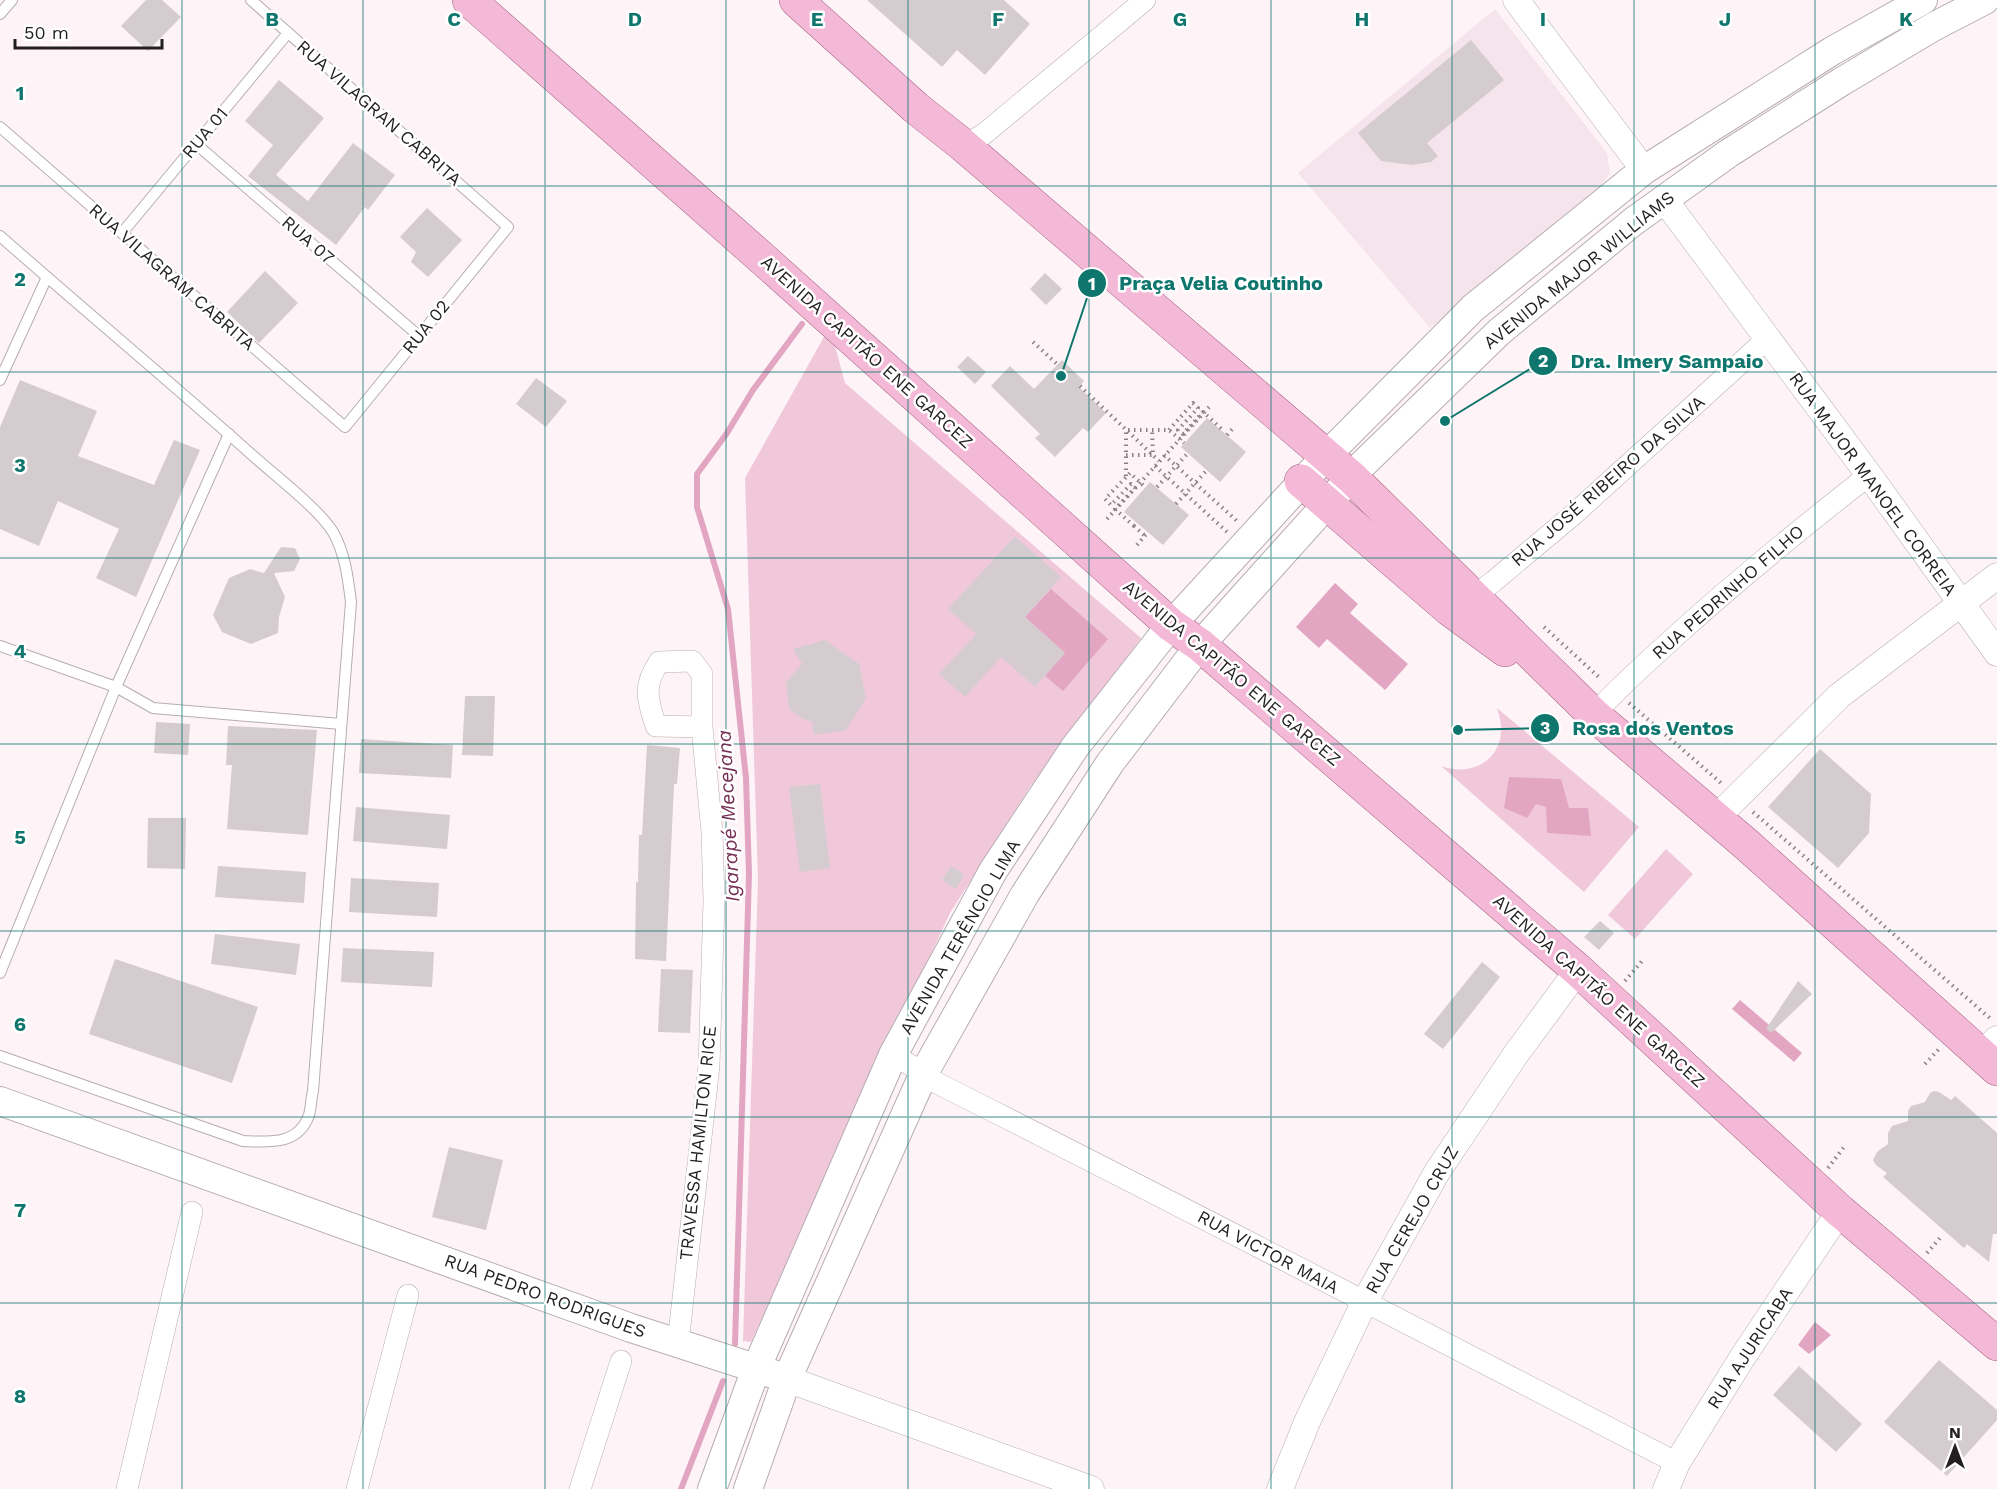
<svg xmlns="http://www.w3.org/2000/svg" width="1997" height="1489" font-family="'Work Sans',sans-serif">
	<rect width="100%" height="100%" fill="#fef4f8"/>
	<!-- built -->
	<path fill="#f6e4ec" d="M1495 9 1607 153 1610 173 1600 188 1430 328 1298 173Z"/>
	<!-- green -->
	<g fill="#f1c8da">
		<path d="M825 335 834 342 845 383 1141 638 1030 787 950 913 751 1342 743 1341 758 880 745 478Z"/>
		<path d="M1497 708 1639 827 1584 892 1441 766C1467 776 1499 764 1501 732 1502 724 1499 716 1497 708Z"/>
		<path d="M1666 849 1693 874 1635 939 1608 915Z"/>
	</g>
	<!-- water -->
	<g fill="#e2a6c2">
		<path d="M1335 583 1358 604 1350 613 1408 664 1385 690 1327 639 1319 648 1296 627Z"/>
		<path d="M1051 589 1108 639 1063 691 1045 676 1065 653 1025 617Z"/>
		<path d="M1509 777 1561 779 1569 808H1588L1591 836 1547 833 1546 807 1536 804 1527 818 1504 808Z"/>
		<path d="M1740 1000 1802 1053 1794 1062 1732 1009Z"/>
		<path d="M1815 1322 1831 1335 1809 1354 1798 1345Z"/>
	</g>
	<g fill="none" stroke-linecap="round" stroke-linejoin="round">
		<!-- stream -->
		<g stroke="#e2a6c2" stroke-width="6">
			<path d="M735 1344 749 874 746 778 728 609 697 507V474L727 433 753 390 802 324"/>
			<path d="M681 1489 723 1381"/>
		</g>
	</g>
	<!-- building -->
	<g fill="#d5ccd0">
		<path d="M146 0H162L181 17 148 51 121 26Z"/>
		<path d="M867 0H1004L1030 24 985 75 957 50 942 67Z"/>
		<path d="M1471 40 1504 80 1427 143 1438 156 1431 162 1412 165 1381 161 1358 133Z"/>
		<path d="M279 80 324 118 276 175 308 201 353 143 395 175 368 210 365 207 336 245 248 176 273 145 245 121Z"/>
		<path d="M427 208 462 240 428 277 411 262 416 252 400 237Z"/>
		<path d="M265 271 298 303 259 343 227 312Z"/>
		<path d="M1045 273 1062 289 1046 305 1030 289Z"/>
		<path d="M968 356 986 372 975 384 957 367Z"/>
		<path d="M1062 360 1084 381 1079 387 1106 413 1088 432 1083 428 1055 457 1035 438 1040 434 991 386 1010 366 1034 389Z"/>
		<path d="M536 378 567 401 546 427 516 404Z"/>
		<path d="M20 380 97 411 78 456 154 485 174 440 200 450 136 597 96 578 119 529 58 501 39 546 0 529V427Z"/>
		<path d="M1207 418 1246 452 1220 482 1181 447Z"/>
		<path d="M1150 482 1189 515 1163 545 1124 512Z"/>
		<path d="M1015 536 1061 577 1025 617 1065 653 1035 687 1001 657 965 697 939 674 976 634 948 609Z"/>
		<path d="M281 547 295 548 300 559 294 571 274 573 285 597 279 617 278 633 251 644 222 632 213 615 229 578 250 569 264 573Z"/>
		<path d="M825 640 859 664 866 699 846 730 814 735 812 722 803 719 789 709 786 682 802 664 793 649Z"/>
		<path d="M465 696H495L493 756 462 755Z"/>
		<path d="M156 722 190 724 188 755 154 753Z"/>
		<path d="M228 726 317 730 308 835 227 829 232 765H226Z"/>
		<path d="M361 739 453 745 451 778 359 773Z"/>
		<path d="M647 745 680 748 677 784H674L666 961 635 959 636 882H638L639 835H642Z"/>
		<path d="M1820 749 1871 794 1869 833 1838 868 1768 807Z"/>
		<path d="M820 784 830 868 800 872 789 787Z"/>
		<path d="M356 807 450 815 447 849 353 841Z"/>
		<path d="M148 818H186L185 869 147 868Z"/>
		<path d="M218 866 306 872 304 903 215 897Z"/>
		<path d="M951 866 964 874 956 889 942 880Z"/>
		<path d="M351 878 439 883 437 917 349 912Z"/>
		<path d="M1600 921 1614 933 1599 950 1584 937Z"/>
		<path d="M215 934 300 944 296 975 211 964Z"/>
		<path d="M343 948 434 952 432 987 341 982Z"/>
		<path d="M115 959 258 1007 232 1083 89 1034Z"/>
		<path d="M1482 962 1500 977 1443 1049 1424 1034Z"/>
		<path d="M661 969 693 970 690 1033 658 1032Z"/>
		<path d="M1798 981 1812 994 1771 1033 1766 1029Z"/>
		<path d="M1934 1091 1939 1092 1951 1100 1955 1096 1997 1133V1234H1993L1989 1262 1967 1244 1964 1248 1883 1177 1887 1173 1876 1165 1873 1160 1877 1152 1888 1144V1133L1892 1126 1908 1121V1111L1911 1106 1925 1102 1930 1093Z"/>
		<path d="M449 1147 503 1160 486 1230 432 1217Z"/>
		<path d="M1939 1360 1997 1410V1420L1947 1476 1884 1422Z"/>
		<path d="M1799 1366 1862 1424 1836 1452 1773 1395Z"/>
	</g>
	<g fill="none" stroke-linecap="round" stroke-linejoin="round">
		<!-- service casing -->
		<g stroke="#b6adb1" stroke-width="12">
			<g id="service">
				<path d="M0 14 12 0"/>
				<path d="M0 127 345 427 508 227 251 0"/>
				<path d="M196 144 419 336"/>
				<path d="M122 233 288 33"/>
				<path d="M0 236C83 309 168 380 251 454 273 474 318 508 333 532 345 553 348 578 351 602L313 1091C311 1099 311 1108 309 1115 298 1146 268 1142 243 1141L0 1056"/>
				<path d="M0 380 47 277"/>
				<path d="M0 646 116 687 153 708 341 724"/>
				<path d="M0 973 116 687 229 434"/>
			</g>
		</g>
		<!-- minor casing -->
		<g stroke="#b6adb1" stroke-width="22">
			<g id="minor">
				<path d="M964 146 984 134 1145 0"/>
				<path d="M1474 596 1494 581 1574 514 1767 339"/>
				<path d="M1594 715C1620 685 1650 660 1679 633 1740 578 1804 526 1869 475"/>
				<path d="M893 1055 924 1073 933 1081C1182 1206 1429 1335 1677 1463"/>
				<path d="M678 1343 709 1066 714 901 712 832 702 727V674L692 661 659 662C643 686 647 699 656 726L702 727"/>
				<path d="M127 1489 192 1212"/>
				<path d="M357 1489 408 1295"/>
				<path d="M580 1489 621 1361"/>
			</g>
		</g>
		<!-- tertiary casing -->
		<g stroke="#b6adb1" stroke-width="27">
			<g id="tertiary">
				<path d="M1516 0 1644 170"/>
				<path d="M1664 199 1869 475 1997 653"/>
				<path d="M1716 818 1839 696 1997 576"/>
				<path d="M1981 1055 1997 1039"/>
				<path d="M787 1379 1091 1489"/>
				<path d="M1280 1489 1307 1422 1364 1303 1437 1172 1516 1054 1578 970"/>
				<path d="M1666 1489 1677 1463 1742 1358 1840 1211"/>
			</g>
		</g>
		<!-- secondary casing -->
		<g stroke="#b6adb1" stroke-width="30">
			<g id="secondary">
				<path d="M0 1101 631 1328 773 1374"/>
				<path d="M712 1489 756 1369 893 1055 993 871 1075 747 1171 625 1326 456 1473 308 1644 170 1832 51 1923 0"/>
				<path d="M748 1489 787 1379 924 1073 1025 894 1110 763 1200 645 1362 465 1499 332 1634 221 1729 153 1841 82 1933 27 1985 0"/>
			</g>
		</g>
		<!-- primary casing -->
		<g stroke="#a66586" stroke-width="34">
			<g id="primary">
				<path d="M469 0 764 260 1171 625 1200 645 1578 970 1840 1211 1997 1344"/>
				<path d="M796 0 916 108 964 146 1351 477 1594 715 1746 844 1997 1069"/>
				<path d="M1301 481 1449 609 1505 650"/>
			</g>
		</g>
		<!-- path -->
		<g stroke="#8a8386" stroke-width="4" stroke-dasharray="1.5 4.5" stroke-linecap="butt">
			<path d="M1033 342 1058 365"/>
			<path d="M1080 386 1159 461"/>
			<path d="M1227 435 1235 426"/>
			<path d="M1164 455 1237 521"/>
			<path d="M1155 466 1227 532"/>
			<path d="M1157 487 1188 453"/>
			<path d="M1176 504 1207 470"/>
			<path d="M1107 519 1211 405"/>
			<path d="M1134 526 1145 536"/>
			<path d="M1137 545 1148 532"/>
			<path d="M1544 627 1601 679"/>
			<path d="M1629 703 1721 783"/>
			<path d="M1753 812 1992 1020"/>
			<path d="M1625 981 1642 961"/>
			<path d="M1925 1064 1939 1049"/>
			<path d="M1828 1168 1844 1147"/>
			<path d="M1927 1253 1940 1238"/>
		</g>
		<!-- service -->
		<use href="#service" stroke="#fff" stroke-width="10"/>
		<!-- minor -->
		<use href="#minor" stroke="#fff" stroke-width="21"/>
		<!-- tertiary -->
		<use href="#tertiary" stroke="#fff" stroke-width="26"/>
		<!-- secondary -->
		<use href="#secondary" stroke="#fff" stroke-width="28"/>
		<!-- primary -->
		<use href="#primary" stroke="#f4b9d7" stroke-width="33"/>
		<!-- path-bridge -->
		<g stroke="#8a8386" stroke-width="4" stroke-dasharray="1.5 4.5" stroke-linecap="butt">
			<path d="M1169 430 1193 403 1198 408 1178 430 1183 434 1203 412 1224 431"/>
			<path d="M1126 455H1153L1152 430"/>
			<path d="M1126 476V430H1169L1184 443"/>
			<path d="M1134 526 1115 509 1135 488 1131 484 1111 505 1105 499 1130 473 1145 487"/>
		</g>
	</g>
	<!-- grid -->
	<path fill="none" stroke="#0f766e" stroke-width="1.5" stroke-opacity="0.55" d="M182 0V1489M363 0V1489M545 0V1489M726 0V1489M908 0V1489M1089 0V1489M1271 0V1489M1452 0V1489M1634 0V1489M1815 0V1489M0 186H1997M0 372H1997M0 558H1997M0 744H1997M0 931H1997M0 1117H1997M0 1303H1997"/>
	<g text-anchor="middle" stroke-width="5" stroke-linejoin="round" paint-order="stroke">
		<!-- street labels -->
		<g font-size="18" fill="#231f21" stroke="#fff">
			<text transform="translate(379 113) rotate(41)" y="6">RUA VILAGRAN CABRITA</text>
			<text transform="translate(205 133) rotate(-50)" y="6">RUA 01</text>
			<text transform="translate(308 240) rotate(41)" y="6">RUA 07</text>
			<text transform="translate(1579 270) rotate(-39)" y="6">AVENIDA MAJOR WILLIAMS</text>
			<text transform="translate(172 277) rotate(41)" y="6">RUA VILAGRAM CABRITA</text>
			<text transform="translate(426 327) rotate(-51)" y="6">RUA 02</text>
			<text transform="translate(867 352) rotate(42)" y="6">AVENIDA CAPITÃO ENE GARCEZ</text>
			<text transform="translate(1608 481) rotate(-41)" y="6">RUA JOSÉ RIBEIRO DA SILVA</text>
			<text transform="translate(1873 484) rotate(54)" y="6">RUA MAJOR MANOEL CORREIA</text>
			<text transform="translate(1728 592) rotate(-41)" y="6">RUA PEDRINHO FILHO</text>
			<text transform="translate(1232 673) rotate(40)" y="6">AVENIDA CAPITÃO ENE GARCEZ</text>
			<text transform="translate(960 937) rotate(-60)" y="6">AVENIDA TERÊNCIO LIMA</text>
			<text transform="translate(1599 991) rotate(42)" y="6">AVENIDA CAPITÃO ENE GARCEZ</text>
			<text transform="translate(698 1143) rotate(-84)" y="6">TRAVESSA HAMILTON RICE</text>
			<text transform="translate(1412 1220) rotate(-60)" y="6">RUA CEREJO CRUZ</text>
			<text transform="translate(1268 1252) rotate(28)" y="6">RUA VICTOR MAIA</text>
			<text transform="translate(545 1296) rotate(20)" y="6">RUA PEDRO RODRIGUES</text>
			<text transform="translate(1750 1348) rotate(-57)" y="6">RUA AJURICABA</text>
		</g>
		<!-- water labels -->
		<g font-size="20" font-style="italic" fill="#752f55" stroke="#fff">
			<text transform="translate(728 816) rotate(-93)" y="7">Igarapé Mecejana</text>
		</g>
	</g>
	<g font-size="20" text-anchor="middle" font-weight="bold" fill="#0f766e" stroke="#fff" stroke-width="5" stroke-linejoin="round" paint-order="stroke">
		<text x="272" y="26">B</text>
		<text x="454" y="26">C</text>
		<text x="635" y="26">D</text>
		<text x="817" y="26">E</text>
		<text x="998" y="26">F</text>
		<text x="1180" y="26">G</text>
		<text x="1362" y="26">H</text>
		<text x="1543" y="26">I</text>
		<text x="1725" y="26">J</text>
		<text x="1906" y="26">K</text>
		<text x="20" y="100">1</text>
		<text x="20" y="286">2</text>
		<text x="20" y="472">3</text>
		<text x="20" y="658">4</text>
		<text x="20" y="844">5</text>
		<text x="20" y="1031">6</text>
		<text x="20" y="1217">7</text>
		<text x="20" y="1403">8</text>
	</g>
	<!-- callouts -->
	<path fill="none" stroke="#0f766e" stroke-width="2" d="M1061 376L1092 283M1445 421L1543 361M1458 730L1545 728"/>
	<g fill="#0f766e" stroke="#fff" stroke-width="2">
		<circle cx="1061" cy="376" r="6"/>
		<circle cx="1445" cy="421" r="6"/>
		<circle cx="1458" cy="730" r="6"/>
		<circle cx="1092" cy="283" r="15"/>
		<circle cx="1543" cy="361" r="15"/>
		<circle cx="1545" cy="728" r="15"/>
	</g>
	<g font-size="18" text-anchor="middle" font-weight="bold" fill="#fff">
		<text x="1092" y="290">1</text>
		<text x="1543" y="367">2</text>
		<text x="1545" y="734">3</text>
	</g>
	<g font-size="20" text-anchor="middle" font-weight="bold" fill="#0f766e" stroke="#fff" stroke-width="5" stroke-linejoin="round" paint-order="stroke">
		<text x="1221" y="290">Praça Velia Coutinho</text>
		<text x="1667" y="368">Dra. Imery Sampaio</text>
		<text x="1653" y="735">Rosa dos Ventos</text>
	</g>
	<!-- north arrow -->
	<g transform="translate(1955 1447)" stroke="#ffffff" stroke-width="4.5" paint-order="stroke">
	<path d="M0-4.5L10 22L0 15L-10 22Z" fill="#231f21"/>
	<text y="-9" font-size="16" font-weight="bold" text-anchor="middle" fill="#231f21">N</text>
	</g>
	<!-- scale -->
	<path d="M15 39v9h147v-9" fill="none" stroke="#231f21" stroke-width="3"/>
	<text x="24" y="39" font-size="18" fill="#231f21" stroke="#ffffff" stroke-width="4.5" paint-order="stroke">50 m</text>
</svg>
